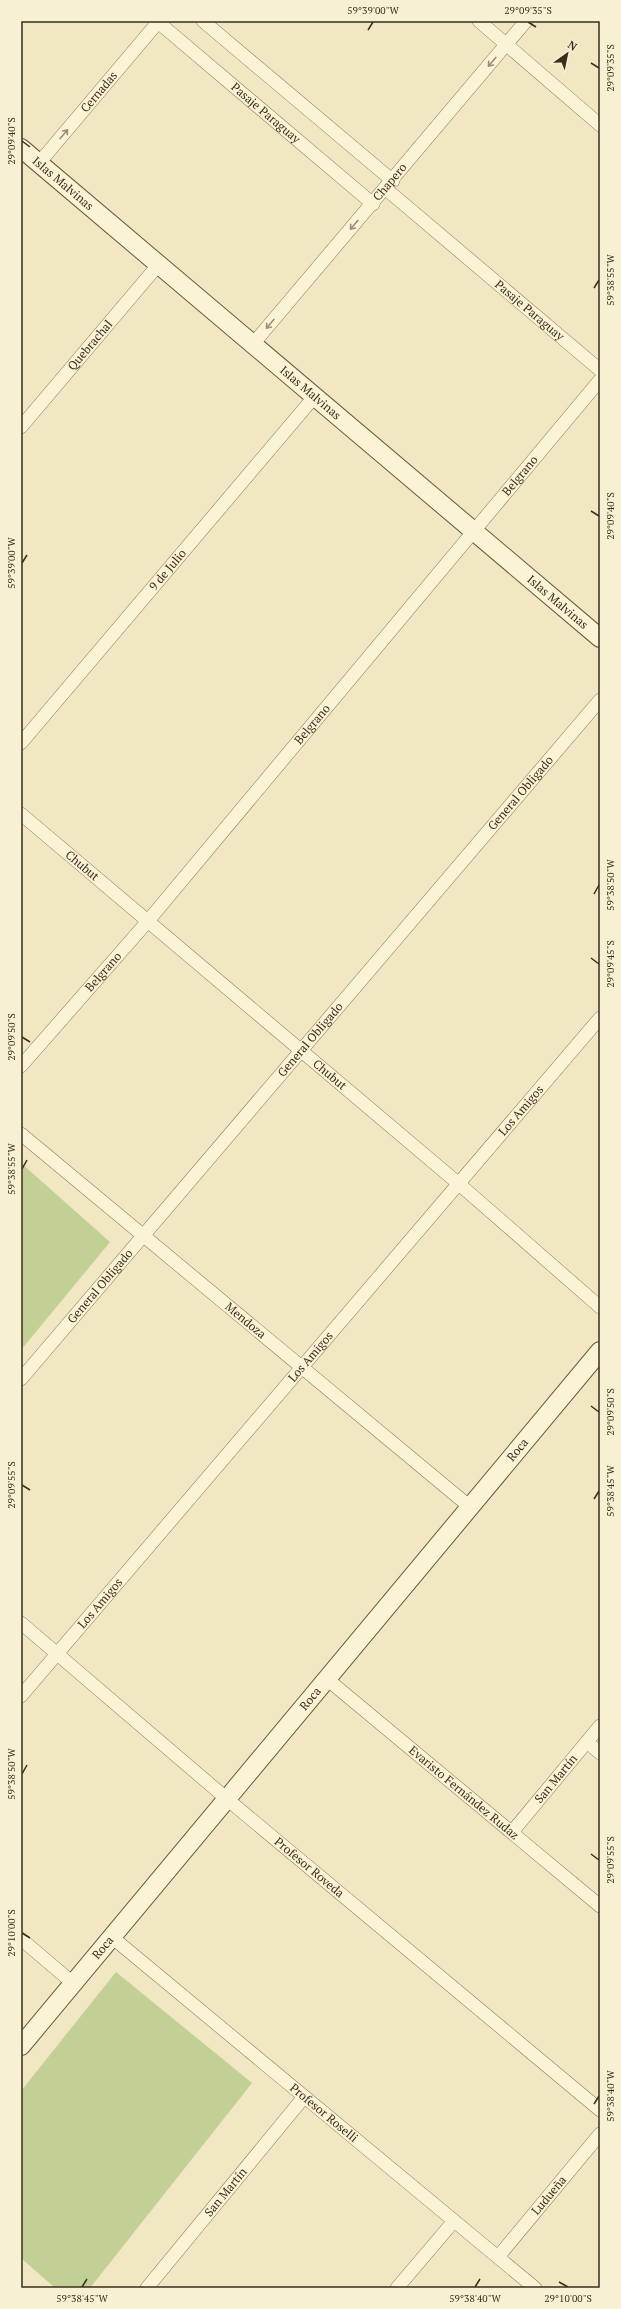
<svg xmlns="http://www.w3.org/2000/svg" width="621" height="2309" font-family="'PT Serif',serif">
	<rect width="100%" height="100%" fill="#f1e7c2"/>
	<!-- green -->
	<g fill="#c3d095">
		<path d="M21 1163 110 1242 21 1350Z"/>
		<path d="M116 1972 252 2083 90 2288H55L21 2258V2091Z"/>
	</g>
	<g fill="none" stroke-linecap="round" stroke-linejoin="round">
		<!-- street casing -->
		<g stroke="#8c7858" stroke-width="14">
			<g id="street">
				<path d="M203 21 393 181"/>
				<path d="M479 21 600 125"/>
				<path id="s1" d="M158 22 373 204"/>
				<path id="s2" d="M39 163 159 21"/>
				<path id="s3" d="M386 189 600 370"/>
				<path id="s4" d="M253 344 526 21"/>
				<path id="s5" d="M21 427 159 264"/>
				<path id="s6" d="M21 743 315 396"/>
				<path id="s7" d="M21 814 459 1184 600 1307"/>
				<path id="s8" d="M21 1066 148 921 600 380"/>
				<path id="s9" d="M21 1134 470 1507"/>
				<path id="s10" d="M21 1379 600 700"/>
				<path id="s11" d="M21 1623 227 1799 600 2110"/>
				<path id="s12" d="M327 1679 600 1906"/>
				<path id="s13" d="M21 1696 600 1018"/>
				<path d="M587 1742 600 1753"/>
				<path id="s14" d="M512 1832 600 1726"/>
				<path id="s15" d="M113 1938 535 2288"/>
				<path d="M21 1939 74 1984"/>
				<path id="s16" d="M498 2257 600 2134"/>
				<path id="s17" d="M147 2288 304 2097"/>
				<path d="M397 2288 454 2221"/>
			</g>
		</g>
		<!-- secondary casing -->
		<g stroke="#6d593b" stroke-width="20">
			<g id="secondary">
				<path id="s18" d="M21 148 600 638"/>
				<path id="s19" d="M21 2046 600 1351"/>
			</g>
		</g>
		<!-- street -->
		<use href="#street" stroke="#fbf3d5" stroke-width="13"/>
		<!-- secondary -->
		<use href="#secondary" stroke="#fbf3d5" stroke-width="18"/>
	</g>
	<!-- one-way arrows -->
	<defs><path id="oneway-shaft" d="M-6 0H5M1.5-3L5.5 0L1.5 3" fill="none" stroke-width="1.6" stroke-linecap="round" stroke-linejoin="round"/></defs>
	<g stroke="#9a9079">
		<use href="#oneway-shaft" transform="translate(492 62) rotate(130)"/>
		<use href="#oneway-shaft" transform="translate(64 134) rotate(-50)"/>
		<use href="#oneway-shaft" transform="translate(354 225) rotate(130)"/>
		<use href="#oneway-shaft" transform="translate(270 324) rotate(130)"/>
	</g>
	<!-- ticks -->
	<path fill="none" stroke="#3a2e1d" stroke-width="1.5" d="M528 22 536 27M368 30 373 22M591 63 599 68M22 141 30 147M594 288 599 280M591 511 599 516M22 563 27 555M594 894 599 885M591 958 599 964M22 1037 30 1042M22 1169 27 1160M591 1406 599 1412M22 1485 30 1490M594 1499 599 1491M22 1774 27 1765M591 1854 599 1860M22 1933 30 1938M594 2104 599 2096M559 2282 568 2287M82 2287 87 2279M475 2287 480 2279"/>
	<g text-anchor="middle" stroke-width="3" stroke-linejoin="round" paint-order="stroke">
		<!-- street labels -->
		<g font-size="12" fill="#3a2e1d" stroke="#f8f0d2">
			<text dy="4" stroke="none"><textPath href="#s2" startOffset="93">Cernadas</textPath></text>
			<text dy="4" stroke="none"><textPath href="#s1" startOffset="141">Pasaje Paraguay</textPath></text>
			<text dy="4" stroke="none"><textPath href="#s4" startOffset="212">Chapero</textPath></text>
			<text dy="4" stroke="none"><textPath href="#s18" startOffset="55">Islas Malvinas</textPath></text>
			<text dy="4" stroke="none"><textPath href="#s3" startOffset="188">Pasaje Paraguay</textPath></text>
			<text dy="4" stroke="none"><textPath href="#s5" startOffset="107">Quebrachal</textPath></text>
			<text dy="4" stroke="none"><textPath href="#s18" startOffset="379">Islas Malvinas</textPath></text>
			<text dy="4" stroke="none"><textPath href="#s8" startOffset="773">Belgrano</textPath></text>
			<text dy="4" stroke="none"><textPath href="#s6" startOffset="227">9 de Julio</textPath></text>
			<text dy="4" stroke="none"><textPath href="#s18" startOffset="703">Islas Malvinas</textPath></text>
			<text dy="4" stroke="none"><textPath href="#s8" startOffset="449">Belgrano</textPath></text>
			<text dy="4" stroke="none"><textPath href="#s10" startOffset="770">General Obligado</textPath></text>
			<text dy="4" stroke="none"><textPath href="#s7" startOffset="80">Chubut</textPath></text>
			<text dy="4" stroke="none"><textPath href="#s8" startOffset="125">Belgrano</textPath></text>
			<text dy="4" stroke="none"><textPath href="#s10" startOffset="446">General Obligado</textPath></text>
			<text dy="4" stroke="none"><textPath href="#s7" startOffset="404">Chubut</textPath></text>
			<text dy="4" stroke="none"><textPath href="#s13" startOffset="770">Los Amigos</textPath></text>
			<text dy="4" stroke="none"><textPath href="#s10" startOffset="122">General Obligado</textPath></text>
			<text dy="4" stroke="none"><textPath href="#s9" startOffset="292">Mendoza</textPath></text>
			<text dy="4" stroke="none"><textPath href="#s13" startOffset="446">Los Amigos</textPath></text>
			<text dy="4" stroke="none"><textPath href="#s19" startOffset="776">Roca</textPath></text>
			<text dy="4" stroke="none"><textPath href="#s13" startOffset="122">Los Amigos</textPath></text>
			<text dy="4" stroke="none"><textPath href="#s19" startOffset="452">Roca</textPath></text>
			<text dy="4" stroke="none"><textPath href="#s14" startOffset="69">San Martín</textPath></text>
			<text dy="4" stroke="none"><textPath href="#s12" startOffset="178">Evaristo Fernández Rudaz</textPath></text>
			<text dy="4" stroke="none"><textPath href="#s11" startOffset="378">Profesor Roveda</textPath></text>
			<text dy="4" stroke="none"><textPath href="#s19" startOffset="128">Roca</textPath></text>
			<text dy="4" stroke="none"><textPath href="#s15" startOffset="274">Profesor Roselli</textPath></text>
			<text dy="4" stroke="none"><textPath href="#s17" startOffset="124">San Martín</textPath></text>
			<text dy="4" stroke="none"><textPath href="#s16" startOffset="80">Ludueña</textPath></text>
		</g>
	</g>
	<!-- border -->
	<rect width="621" height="2309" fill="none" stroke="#f8f0d2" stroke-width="44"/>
	<!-- north arrow -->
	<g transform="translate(567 54) rotate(33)" stroke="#f8f0d2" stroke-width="3" paint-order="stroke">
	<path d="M0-3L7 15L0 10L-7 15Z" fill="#3a2e1d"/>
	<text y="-6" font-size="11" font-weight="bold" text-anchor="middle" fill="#3a2e1d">N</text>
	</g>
	<rect x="22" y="22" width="577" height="2265" fill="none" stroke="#3a2e1d" stroke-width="1.5"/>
	<g font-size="10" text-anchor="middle" fill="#3a2e1d">
		<text x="373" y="14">59°39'00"W</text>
		<text x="528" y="14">29°09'35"S</text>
		<text transform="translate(610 68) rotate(-90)" y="4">29°09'35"S</text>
		<text transform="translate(11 141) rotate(-90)" y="4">29°09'40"S</text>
		<text transform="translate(610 280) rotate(-90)" y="4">59°38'55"W</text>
		<text transform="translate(610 516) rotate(-90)" y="4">29°09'40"S</text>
		<text transform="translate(11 563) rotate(-90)" y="4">59°39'00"W</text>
		<text transform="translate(610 885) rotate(-90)" y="4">59°38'50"W</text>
		<text transform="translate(610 964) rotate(-90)" y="4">29°09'45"S</text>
		<text transform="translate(11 1037) rotate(-90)" y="4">29°09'50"S</text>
		<text transform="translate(11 1169) rotate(-90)" y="4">59°38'55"W</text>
		<text transform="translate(610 1412) rotate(-90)" y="4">29°09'50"S</text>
		<text transform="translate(11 1485) rotate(-90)" y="4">29°09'55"S</text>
		<text transform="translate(610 1491) rotate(-90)" y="4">59°38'45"W</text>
		<text transform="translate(11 1774) rotate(-90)" y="4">59°38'50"W</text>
		<text transform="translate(610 1860) rotate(-90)" y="4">29°09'55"S</text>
		<text transform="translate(11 1933) rotate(-90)" y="4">29°10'00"S</text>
		<text transform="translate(610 2096) rotate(-90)" y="4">59°38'40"W</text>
		<text x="82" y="2302">59°38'45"W</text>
		<text x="475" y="2302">59°38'40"W</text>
		<text x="568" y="2302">29°10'00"S</text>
	</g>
</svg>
